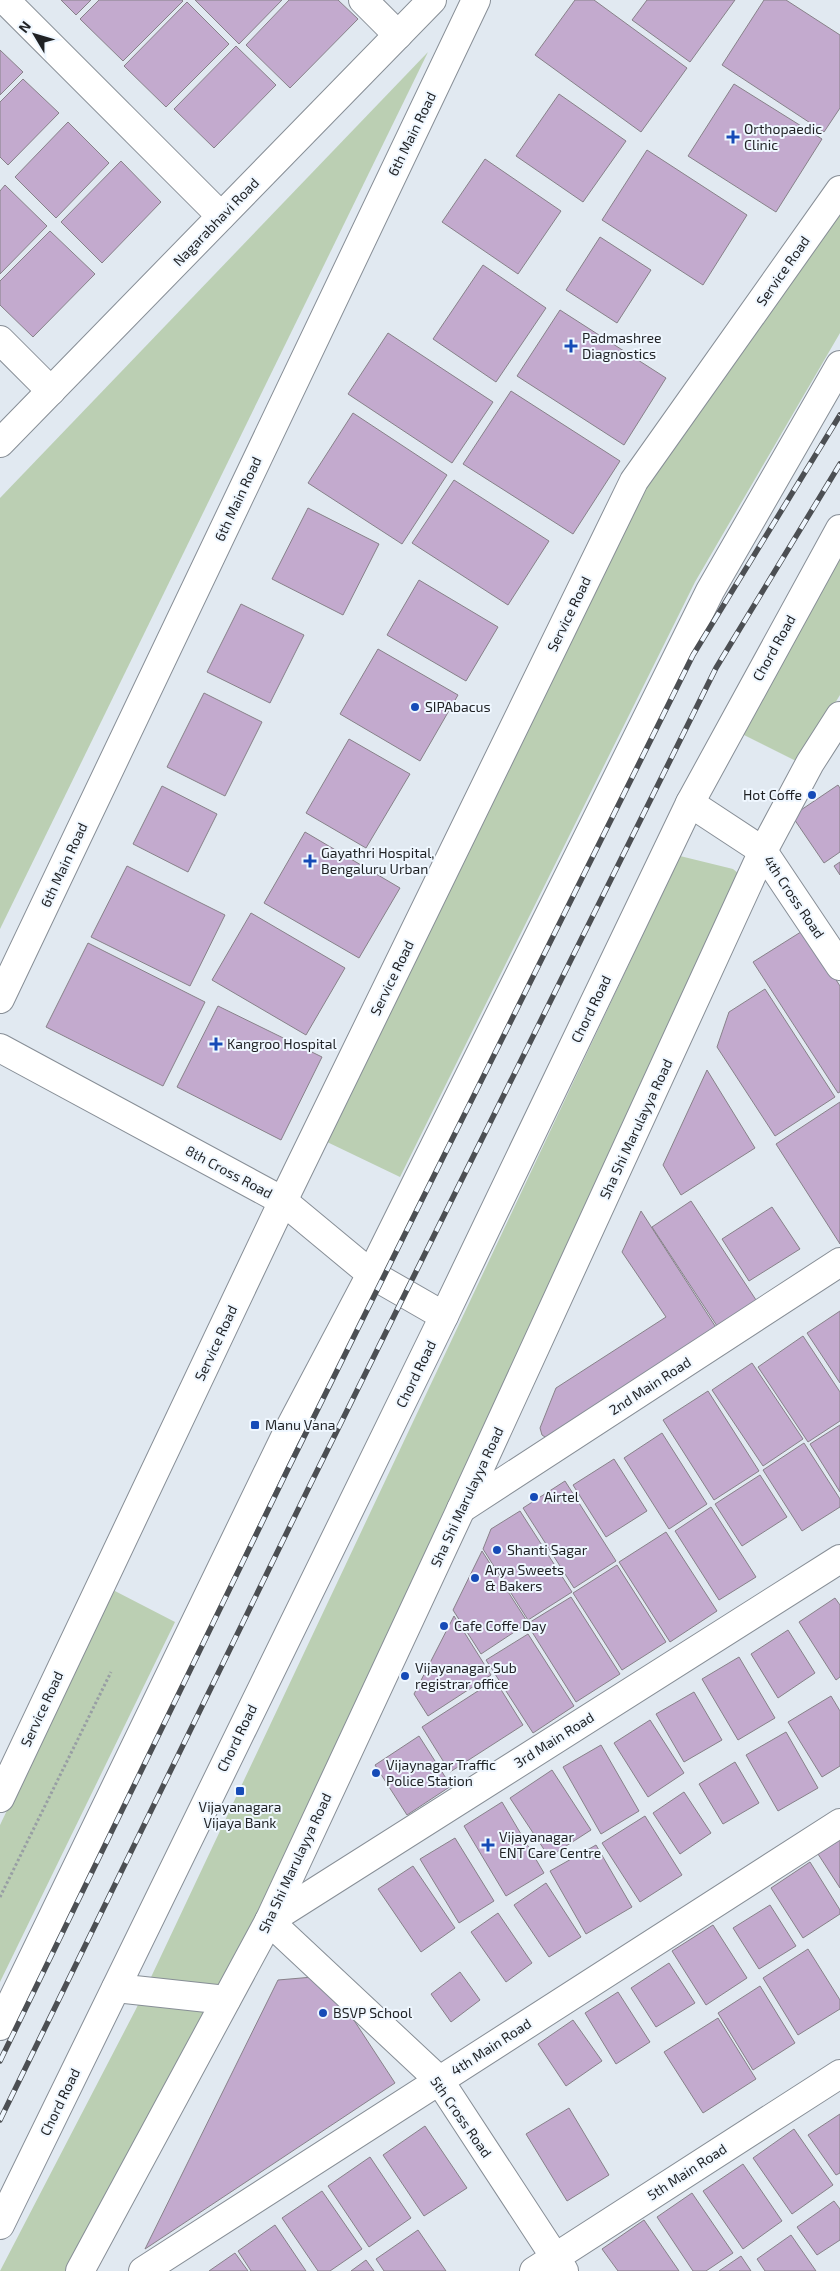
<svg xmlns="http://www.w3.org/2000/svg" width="840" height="2271" font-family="'Exo 2',sans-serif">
	<rect width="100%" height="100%" fill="#e1e9f1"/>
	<!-- green -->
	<g fill="#bbcfb3">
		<path d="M428 52 0 929V498Z"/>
		<path d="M840 209V333L695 582 400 1177 325 1141 643 487Z"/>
		<path d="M840 557V695L798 762 740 733Z"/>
		<path d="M680 856 733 869 744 878 438 1547 87 2271H0L136 2009Z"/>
		<path d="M113 1590 175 1622 0 1982V1825Z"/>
	</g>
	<!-- building -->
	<g fill="#c3aace" stroke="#878189">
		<path d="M61 0H91L76 15Z"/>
		<path d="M99 0H182L183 1 123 61 80 19Z"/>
		<path d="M195 0H282L239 44Z"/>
		<path d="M289 0H338L358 19 290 88 246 45Z"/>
		<path d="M575 0H594L687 68 641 132 535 55Z"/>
		<path d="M647 0H735L690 62 632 20Z"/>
		<path d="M764 0H786L840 35V108L824 132 722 65Z"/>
		<path d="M187 2 229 44 166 107 124 66Z"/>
		<path d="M236 46 276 85 214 148 174 109Z"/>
		<path d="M0 50 23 72 0 95Z"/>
		<path d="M23 79 59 113 8 165 0 157V102Z"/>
		<path d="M734 84 822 139 776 212 688 156Z"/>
		<path d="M559 94 626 141 583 202 516 156Z"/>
		<path d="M68 122 109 163 56 218 15 177Z"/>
		<path d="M647 150 747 215 703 285 602 220Z"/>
		<path d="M485 159 561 211 518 274 442 222Z"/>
		<path d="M121 161 161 202 102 263 61 222Z"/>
		<path d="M5 185 47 226 0 274V191Z"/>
		<path d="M50 231 95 274 33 337 0 305V281Z"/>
		<path d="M600 237 651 270 617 323 566 290Z"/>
		<path d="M483 265 546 308 496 382 433 339Z"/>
		<path d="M560 310 666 378 624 445 517 376Z"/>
		<path d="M388 333 493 402 452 463 348 394Z"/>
		<path d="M511 391 620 461 573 534 463 464Z"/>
		<path d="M353 413 447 475 402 544 308 483Z"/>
		<path d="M454 480 549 541 508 605 412 543Z"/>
		<path d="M308 508 379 544 343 615 272 579Z"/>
		<path d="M419 580 498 627 466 681 387 635Z"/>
		<path d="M241 604 304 635 270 703 207 672Z"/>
		<path d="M378 649 458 695 420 761 340 714Z"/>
		<path d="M204 693 262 722 225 796 167 767Z"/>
		<path d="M349 739 410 774 366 848 306 813Z"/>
		<path d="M838 785 840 788V852L824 863 792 816Z"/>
		<path d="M162 786 217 814 188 872 133 844Z"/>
		<path d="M305 832 400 888 359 958 264 903Z"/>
		<path d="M840 862V875L834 866Z"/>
		<path d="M127 866 225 915 190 986 91 937Z"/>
		<path d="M251 913 345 968 306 1035 212 980Z"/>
		<path d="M804 930 840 986V1092L838 1093 753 962Z"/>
		<path d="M88 943 205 1002 163 1086 46 1027Z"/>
		<path d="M765 989 835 1097 775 1136 717 1047 729 1012Z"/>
		<path d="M218 1006 322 1057 281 1140 177 1087Z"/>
		<path d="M707 1070 755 1148 681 1195 663 1165Z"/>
		<path d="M840 1102V1244L776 1144Z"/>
		<path d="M691 1201 758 1303 719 1329 652 1227Z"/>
		<path d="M772 1207 800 1249 749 1281 722 1239Z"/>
		<path d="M641 1211 717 1329 548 1439 542 1435 540 1428 556 1388 666 1317 622 1252Z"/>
		<path d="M840 1311V1383L807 1333Z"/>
		<path d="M803 1336 840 1392V1421L808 1442 758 1367Z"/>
		<path d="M752 1363 803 1439 763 1466 712 1390Z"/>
		<path d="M708 1391 759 1471 714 1500 663 1420Z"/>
		<path d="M840 1425V1492L810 1444Z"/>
		<path d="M662 1433 707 1504 669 1529 624 1458Z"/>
		<path d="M804 1443 840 1499V1507L802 1531 763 1470Z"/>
		<path d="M614 1459 647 1511 606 1537 573 1485Z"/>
		<path d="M760 1475 787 1517 742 1546 715 1504Z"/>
		<path d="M565 1481 616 1561 574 1588 523 1508Z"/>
		<path d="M711 1507 756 1577 719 1600 675 1531Z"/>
		<path d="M520 1511 572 1592 528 1620 483 1549 491 1529Z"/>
		<path d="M666 1532 717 1611 670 1642 619 1562Z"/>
		<path d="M482 1551 528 1623 481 1654 453 1610Z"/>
		<path d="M617 1565 666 1642 622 1670 573 1593Z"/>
		<path d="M571 1597 620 1674 576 1702 527 1624Z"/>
		<path d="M835 1598 840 1605V1677L836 1680 799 1622Z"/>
		<path d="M454 1616 491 1675 428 1716 414 1694Z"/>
		<path d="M788 1630 815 1673 778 1698 751 1654Z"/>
		<path d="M528 1634 574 1706 533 1733 486 1660Z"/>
		<path d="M739 1657 775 1718 738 1740 702 1679Z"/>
		<path d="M495 1680 523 1725 450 1772 422 1727Z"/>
		<path d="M694 1692 722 1740 684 1762 656 1714Z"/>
		<path d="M831 1696 840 1711V1766L822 1777 788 1722Z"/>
		<path d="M650 1720 684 1773 648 1797 614 1743Z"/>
		<path d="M786 1732 818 1788 778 1811 746 1755Z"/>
		<path d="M419 1736 451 1786 407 1815 375 1765Z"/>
		<path d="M601 1745 639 1811 601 1834 563 1767Z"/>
		<path d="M735 1762 759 1803 723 1824 699 1784Z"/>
		<path d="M552 1770 591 1830 549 1857 510 1798Z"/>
		<path d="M684 1792 711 1833 680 1854 653 1813Z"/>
		<path d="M502 1802 544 1873 506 1896 464 1826Z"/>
		<path d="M645 1816 682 1875 640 1902 602 1843Z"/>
		<path d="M455 1838 494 1901 459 1923 420 1859Z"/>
		<path d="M840 1840V1888L818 1854Z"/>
		<path d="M596 1845 632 1907 586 1934 550 1871Z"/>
		<path d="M810 1862 840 1910V1914L803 1938 771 1888Z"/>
		<path d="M413 1866 455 1928 421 1952 378 1889Z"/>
		<path d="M546 1883 581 1937 549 1957 514 1905Z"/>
		<path d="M770 1905 796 1946 759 1969 733 1928Z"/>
		<path d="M498 1913 532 1963 506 1982 471 1932Z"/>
		<path d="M713 1925 747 1978 706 2005 672 1951Z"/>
		<path d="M808 1949 840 2000V2009L798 2035 763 1978Z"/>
		<path d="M669 1963 695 2003 656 2027 631 1988Z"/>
		<path d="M460 1972 480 2000 451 2022 431 1994Z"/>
		<path d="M325 1976 395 2083 145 2249 278 1980Z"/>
		<path d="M760 1986 795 2043 753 2070 718 2013Z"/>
		<path d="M618 1992 650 2042 616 2064 585 2013Z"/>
		<path d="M718 2018 756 2079 703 2113 664 2052Z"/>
		<path d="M573 2020 602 2061 566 2086 538 2044Z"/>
		<path d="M569 2108 609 2175 567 2201 526 2134Z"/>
		<path d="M840 2114V2173L836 2175 808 2135Z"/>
		<path d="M425 2126 467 2188 424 2216 383 2155Z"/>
		<path d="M794 2129 833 2185 792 2214 753 2158Z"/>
		<path d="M370 2157 411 2218 369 2247 328 2186Z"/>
		<path d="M743 2164 782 2221 743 2249 703 2191Z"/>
		<path d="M322 2191 362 2249 330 2271H318L282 2218Z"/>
		<path d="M692 2193 733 2253 706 2271H693L657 2217Z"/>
		<path d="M834 2201 840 2209V2240L817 2255 797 2227Z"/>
		<path d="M644 2220 679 2271H618L602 2249Z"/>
		<path d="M275 2225 306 2271H251L238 2251Z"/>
		<path d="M418 2230 446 2271H384L376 2259Z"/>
		<path d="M791 2235 816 2271H765L757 2259Z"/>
		<path d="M235 2253 248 2271H209Z"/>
		<path d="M741 2256 751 2271H719Z"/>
		<path d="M366 2260 374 2271H351Z"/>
	</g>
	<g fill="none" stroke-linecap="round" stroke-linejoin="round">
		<!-- minor casing -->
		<g stroke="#878e96" stroke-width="30">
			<g id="minor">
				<path d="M5 0 221 216"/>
				<path d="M363 0 398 35"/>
				<path d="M0 340 51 391"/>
				<path d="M690 803 763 851 840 966"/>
				<path d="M461 1509 840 1262"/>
				<path d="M269 1921 840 1559"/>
				<path d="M143 2271 840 1823"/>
				<path d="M534 2271 840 2074"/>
			</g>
		</g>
		<!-- tertiary casing -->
		<g stroke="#878e96" stroke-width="30">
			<g id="tertiary">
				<path d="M0 999 476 0"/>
				<path d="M0 1798 283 1201 634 481 840 190"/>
				<path d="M269 1921 439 2080 564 2271"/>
				<path d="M80 2271 269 1921 461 1509 763 851 810 763 840 716"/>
			</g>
		</g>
		<!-- secondary casing -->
		<g stroke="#878e96" stroke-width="30">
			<g id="secondary">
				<path d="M0 443 432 0"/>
				<path d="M0 1048 283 1201 371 1274 444 1316"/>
			</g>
		</g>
		<!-- primary casing -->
		<g stroke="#878e96" stroke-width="30">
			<g id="primary">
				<path d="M116 1988 226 2000"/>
				<path d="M0 2026 286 1435 371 1274 710 591 840 365"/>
				<path d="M0 2225 444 1316 690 803 840 529"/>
			</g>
		</g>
		<!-- path -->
		<path stroke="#989ea4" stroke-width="3" stroke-dasharray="2.5 2.5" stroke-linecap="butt" d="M0 1897 111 1672"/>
		<!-- minor -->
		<use href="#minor" stroke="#fff" stroke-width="28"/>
		<!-- tertiary -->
		<use href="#tertiary" stroke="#fff" stroke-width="28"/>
		<!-- secondary -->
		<use href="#secondary" stroke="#fff" stroke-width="28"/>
		<!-- primary -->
		<use href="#primary" stroke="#fff" stroke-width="28"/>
		<!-- rail casing -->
		<g stroke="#4c4f53" stroke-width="5.5">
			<g id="rail">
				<path d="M0 2061 288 1469 693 655 840 415"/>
				<path d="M0 2120 312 1481 716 668 840 464"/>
			</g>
		</g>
		<!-- rail -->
		<use href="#rail" stroke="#eff7ff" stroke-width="4" stroke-dasharray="11" stroke-linecap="butt"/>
	</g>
	<!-- markers -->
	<g fill="#164bb7" stroke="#eff7ff" stroke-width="2">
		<path d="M730.5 129.5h5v5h5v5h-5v5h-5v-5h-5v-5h5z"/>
		<path d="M568.5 338.5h5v5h5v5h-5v5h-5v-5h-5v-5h5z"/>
		<circle cx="415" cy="707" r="5"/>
		<circle cx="812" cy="795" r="5"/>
		<path d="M307.5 853.5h5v5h5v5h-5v5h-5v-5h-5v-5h5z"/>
		<path d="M213.5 1036.5h5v5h5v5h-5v5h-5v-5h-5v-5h5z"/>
		<rect x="250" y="1420" width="10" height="10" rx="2.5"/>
		<circle cx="534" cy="1497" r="5"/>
		<circle cx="497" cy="1550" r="5"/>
		<circle cx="475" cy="1578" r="5"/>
		<circle cx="444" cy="1626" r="5"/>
		<circle cx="405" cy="1676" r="5"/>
		<circle cx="376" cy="1773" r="5"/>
		<rect x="235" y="1786" width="10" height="10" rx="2.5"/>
		<path d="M485.5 1837.5h5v5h5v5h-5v5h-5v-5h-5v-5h5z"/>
		<circle cx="323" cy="2013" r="5"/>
	</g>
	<g text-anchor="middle" stroke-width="4" stroke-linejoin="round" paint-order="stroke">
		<!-- poi labels -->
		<g font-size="14" fill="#1f2124" stroke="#eff7ff" text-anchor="start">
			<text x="744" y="134">Orthopaedic<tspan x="744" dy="16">Clinic</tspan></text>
			<text x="582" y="343">Padmashree<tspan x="582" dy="16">Diagnostics</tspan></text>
			<text x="425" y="712">SIPAbacus</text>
			<text x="802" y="800" text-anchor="end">Hot Coffe</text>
			<text x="321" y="858">Gayathri Hospital,<tspan x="321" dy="16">Bengaluru Urban</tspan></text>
			<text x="227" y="1049">Kangroo Hospital</text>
			<text x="265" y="1430">Manu Vana</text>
			<text x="544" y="1502">Airtel</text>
			<text x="507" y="1555">Shanti Sagar</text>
			<text x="485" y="1575">Arya Sweets<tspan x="485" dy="16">&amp; Bakers</tspan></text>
			<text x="454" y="1631">Cafe Coffe Day</text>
			<text x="415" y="1673">Vijayanagar Sub<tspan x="415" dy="16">registrar office</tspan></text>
			<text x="386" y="1770">Vijaynagar Traffic<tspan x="386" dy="16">Police Station</tspan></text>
			<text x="240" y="1812" text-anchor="middle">Vijayanagara<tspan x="240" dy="16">Vijaya Bank</tspan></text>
			<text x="499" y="1842">Vijayanagar<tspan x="499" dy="16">ENT Care Centre</tspan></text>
			<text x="333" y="2018">BSVP School</text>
		</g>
		<!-- street labels -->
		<g font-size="14" fill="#1f2124" stroke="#eff7ff">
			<text transform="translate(412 134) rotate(-64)" y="5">6th Main Road</text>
			<text transform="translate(216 222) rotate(-46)" y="5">Nagarabhavi Road</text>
			<text transform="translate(783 271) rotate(-55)" y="5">Service Road</text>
			<text transform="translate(238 499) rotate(-65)" y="5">6th Main Road</text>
			<text transform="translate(569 614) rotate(-64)" y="5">Service Road</text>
			<text transform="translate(774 648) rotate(-61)" y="5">Chord Road</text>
			<text transform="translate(64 865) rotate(-65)" y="5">6th Main Road</text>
			<text transform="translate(794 897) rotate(56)" y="5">4th Cross Road</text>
			<text transform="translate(392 978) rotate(-64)" y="5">Service Road</text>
			<text transform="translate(591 1009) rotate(-64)" y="5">Chord Road</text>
			<text transform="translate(636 1129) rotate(-65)" y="5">Sha Shi Marulayya Road</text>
			<text transform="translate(229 1172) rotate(28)" y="5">8th Cross Road</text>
			<text transform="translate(216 1343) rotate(-65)" y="5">Service Road</text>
			<text transform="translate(416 1374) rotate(-64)" y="5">Chord Road</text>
			<text transform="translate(650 1386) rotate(-33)" y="5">2nd Main Road</text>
			<text transform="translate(467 1497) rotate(-65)" y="5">Sha Shi Marulayya Road</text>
			<text transform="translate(42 1709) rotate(-65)" y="5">Service Road</text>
			<text transform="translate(237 1738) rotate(-64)" y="5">Chord Road</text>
			<text transform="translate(554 1740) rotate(-32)" y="5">3rd Main Road</text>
			<text transform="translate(295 1863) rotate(-65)" y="5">Sha Shi Marulayya Road</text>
			<text transform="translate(491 2047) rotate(-33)" y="5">4th Main Road</text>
			<text transform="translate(60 2102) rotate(-64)" y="5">Chord Road</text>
			<text transform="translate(461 2117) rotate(55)" y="5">5th Cross Road</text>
			<text transform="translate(687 2172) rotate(-33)" y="5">5th Main Road</text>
		</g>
	</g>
	<!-- north arrow -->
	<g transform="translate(35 35) rotate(308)" stroke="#eff7ff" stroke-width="4" paint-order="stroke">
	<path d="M0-4L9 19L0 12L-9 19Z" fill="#1f2124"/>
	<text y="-8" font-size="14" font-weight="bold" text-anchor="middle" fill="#1f2124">N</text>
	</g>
</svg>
